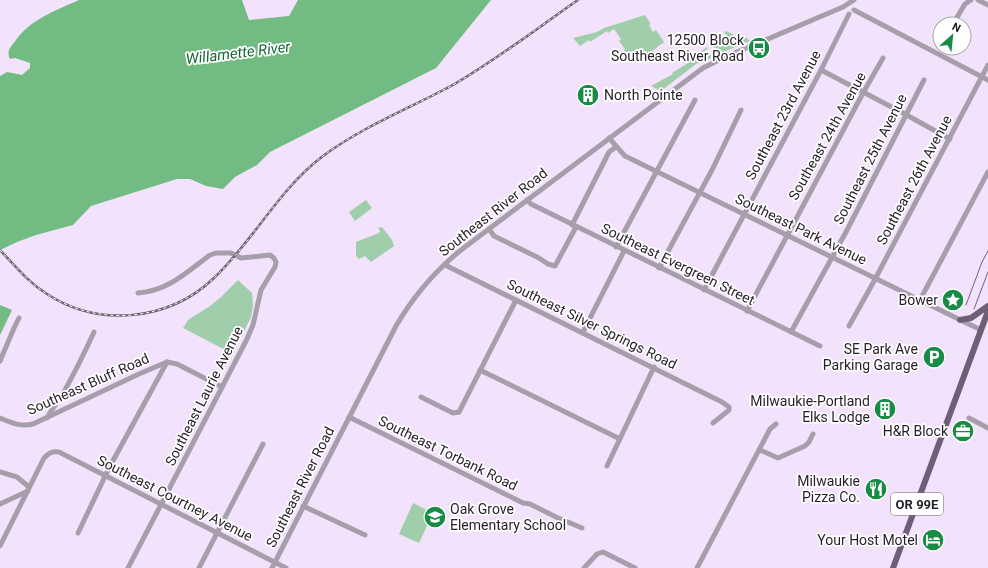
<svg xmlns="http://www.w3.org/2000/svg" width="988" height="568" font-family="Roboto,sans-serif">
	<rect width="100%" height="100%" fill="#f3e2fb"/>
	<!-- green -->
	<g fill="#a0ceaa">
		<path d="M645 15 651 24 649 25 653 32 656 30 664 42 657 47V48L642 56 643 58 634 63 633 62 632 63 624 50 625 49 619 41 621 39 614 29 608 33 607 31 590 42 589 40 580 46 573 38 597 32 604 28Z"/>
		<path d="M726 31 741 38 744 36 750 41 721 53 716 50 712 45 714 42 710 35 718 40 727 35 724 33Z"/>
		<path d="M707 47 708 49 705 50 706 55H711V58L696 64 661 91 651 86 673 74 672 73 688 63 687 61Z"/>
		<path d="M366 200 372 208 355 221 349 212Z"/>
		<path d="M382 227 392 240 394 246 371 262 365 256 359 259 356 256V242L379 233 380 231 378 228Z"/>
		<path d="M238 280 252 293 253 306 251 317 233 354 183 328 188 320 210 306 220 298Z"/>
		<path d="M413 503 433 513 419 543 399 534Z"/>
	</g>
	<!-- water -->
	<g fill="#72bc84">
		<path d="M79 0H242L249 20 289 16 298 0H491L436 68 270 152 257 165 235 177 223 189 206 186 190 179H177L91 206 73 225 36 235 17 242 0 250V76L7 72 22 75 30 68V63L15 58 10 59C6 50 11 47 16 40 30 20 56 10 79 0Z"/>
		<path d="M0 305 12 310 0 335Z"/>
	</g>
	<g fill="none" stroke-linecap="round" stroke-linejoin="round">
		<!-- minor -->
		<g stroke="#a69eaa" stroke-width="5">
			<path d="M978 0 988 5"/>
			<path d="M854 10 988 80"/>
			<path d="M953 24 965 4 971 0"/>
			<path d="M821 70 903 113 950 139"/>
			<path d="M609 138 625 156 981 330"/>
			<path d="M527 200 531 204 820 346"/>
			<path d="M572 225 609 152 616 147"/>
			<path d="M489 229 494 236 539 258 548 264 555 266 576 227"/>
			<path d="M616 247 695 100"/>
			<path d="M445 265 722 402 729 407V410L713 423"/>
			<path d="M659 268 712 170 741 110"/>
			<path d="M704 290 821 70 849 14"/>
			<path d="M920 300 988 172"/>
			<path d="M747 311 863 93 883 58"/>
			<path d="M849 326 873 283 988 65"/>
			<path d="M583 332 624 251"/>
			<path d="M791 332 846 232 924 80"/>
			<path d="M0 361 14 328 19 318"/>
			<path d="M167 362 177 364 222 387"/>
			<path d="M480 370 620 439"/>
			<path d="M421 397 453 413 459 412 516 300"/>
			<path d="M349 417 523 503 530 504 556 517 582 528"/>
			<path d="M0 418C12 423 21 427 33 424L139 374 167 362"/>
			<path d="M47 418C51 410 56 404 61 397 73 376 84 354 94 332"/>
			<path d="M969 418 988 428"/>
			<path d="M760 450 778 458 805 446 809 442 813 434"/>
			<path d="M607 466 654 367"/>
			<path d="M0 472 17 477 29 487"/>
			<path d="M0 504 28 491"/>
			<path d="M303 506 365 535"/>
			<path d="M78 533 109 468 167 362"/>
			<path d="M0 546 44 458C49 453 52 451 59 452L286 568"/>
			<path d="M128 568 246 341 253 325 261 290 275 267 276 262 274 258 270 255 241 258 231 253H216L210 255C187 272 168 291 138 293"/>
			<path d="M199 568 263 444"/>
			<path d="M272 568 396 326C413 297 435 271 461 250L703 68 723 58 843 7 854 0"/>
			<path d="M584 568 597 554 603 552 635 568"/>
			<path d="M697 568 770 429 776 424"/>
		</g>
		<!-- major -->
		<g stroke="#6f5f76" stroke-width="6">
			<path d="M960 320 971 318 988 306"/>
			<path d="M893 568 988 311"/>
		</g>
		<!-- tram -->
		<g stroke="#706575" stroke-width="1">
			<path d="M966 305 982 262 988 251"/>
			<path d="M974 309 988 272"/>
		</g>
		<!-- rail casing -->
		<g stroke="#706575" stroke-width="2.5">
			<path id="rail" d="M0 250C15 266 28 282 47 294 99 328 169 321 214 278 254 240 279 189 323 156 362 127 408 109 451 86 495 61 536 29 578 0"/>
		</g>
		<!-- rail -->
		<use href="#rail" stroke="#fff" stroke-width="1" stroke-dasharray="3" stroke-linecap="butt"/>
	</g>
	<!-- icons -->
	<defs>
		<g id="bus-disc" transform="scale(1.15)"><circle r="9.5" fill="#188c46" stroke="#fff"/><path d="M-5-6H5V4H4V6H2V4H-2V6H-4V4H-5ZM-3.5-4V0h7V-4ZM-3.5 1.2v1.5H-2V1.2ZM2 1.2v1.5H3.5V1.2Z" fill="#fff"/></g>
		<g id="building-disc" transform="scale(1.15)"><circle r="9.5" fill="#188c46" stroke="#fff"/><path d="M-4-6H4V6H1V3H-1V6H-4ZM-2.5-4.3h1.7v1.8h-1.7ZM.8-4.3h1.7v1.8H.8ZM-2.5-1h1.7V.8h-1.7ZM.8-1h1.7V.8H.8Z" fill="#fff"/></g>
		<g id="sight-disc" transform="scale(1.15)"><circle r="9.5" fill="#188c46" stroke="#fff"/><path d="M0-6L1.8-2.2L6-1.7L2.9 1.2L3.7 5.4L0 3.3L-3.7 5.4L-2.9 1.2L-6-1.7L-1.8-2.2Z" fill="#fff"/></g>
		<g id="parking-disc" transform="scale(1.15)"><circle r="9.5" fill="#188c46" stroke="#fff"/><path d="M-3.5-5.5H1a3.5 3.5 0 0 1 0 7H-1V5.5H-3.5ZM-1-3.4V-.6H.8a1.4 1.4 0 0 0 0-2.8Z" fill="#fff"/></g>
		<g id="office-disc" transform="scale(1.15)"><circle r="9.5" fill="#188c46" stroke="#fff"/><path d="M-6-3h4V-5.5h4V-3h4V5H-6ZM-1-4.5V-3h2v-1.5ZM-6 0V1H6V0Z" fill="#fff"/></g>
		<g id="restaurant-disc" transform="scale(1.15)"><circle r="9.5" fill="#188c46" stroke="#fff"/><path d="M-5-6h1v4h1v-4h1v4h1v-4h1v5L-1.5 .5V6h-2V.5L-5-1ZM5-6V6H3V1.5H1.5Q1.5-4 5-6Z" fill="#fff"/></g>
		<g id="school-disc" transform="scale(1.15)"><circle r="9.5" fill="#188c46" stroke="#fff"/><path d="M0-5L7-2L0 1L-7-2ZM-4 1L0 2.5L4 1V4Q0 6-4 4Z" fill="#fff"/></g>
		<g id="hotel-disc" transform="scale(1.15)"><circle r="9.5" fill="#188c46" stroke="#fff"/><path d="M-6-4.5h1.5V1H6V5H4.5V3h-9V5H-6ZM-4 0a1.8 1.8 0 1 1 3.6 0ZM.5 0V-2.5h3Q6-2.5 6 0Z" fill="#fff"/></g>
	</defs>
	<g fill-rule="evenodd">
		<use href="#bus-disc" x="759" y="48"/>
		<use href="#building-disc" x="588" y="95"/>
		<use href="#sight-disc" x="953" y="300"/>
		<use href="#parking-disc" x="934" y="357"/>
		<use href="#building-disc" x="885" y="409"/>
		<use href="#office-disc" x="963" y="431"/>
		<use href="#restaurant-disc" x="876" y="489"/>
		<use href="#school-disc" x="435" y="517"/>
		<use href="#hotel-disc" x="933" y="540"/>
	</g>
	<g text-anchor="middle" stroke-width="3.5" stroke-linejoin="round" paint-order="stroke">
		<!-- shield labels -->
		<rect fill="#fff" stroke="#676269" stroke-width="1" x="891" y="493" width="52" height="22" rx="3"/>
		<g font-size="13" font-weight="bold" fill="#261e29">
			<text x="917" y="509">OR 99E</text>
		</g>
		<!-- poi labels -->
		<g font-size="14" fill="#261e29" stroke="#fff" text-anchor="end">
			<text x="744" y="45">12500 Block<tspan x="744" dy="16">Southeast River Road</tspan></text>
			<text x="604" y="100" text-anchor="start">North Pointe</text>
			<text x="938" y="305">Bower</text>
			<text x="918" y="354">SE Park Ave<tspan x="918" dy="16">Parking Garage</tspan></text>
			<text x="870" y="406">Milwaukie-Portland<tspan x="870" dy="16">Elks Lodge</tspan></text>
			<text x="948" y="436">H&amp;R Block</text>
			<text x="860" y="486">Milwaukie<tspan x="860" dy="16">Pizza Co.</tspan></text>
			<text x="450" y="514" text-anchor="start">Oak Grove<tspan x="450" dy="16">Elementary School</tspan></text>
			<text x="918" y="545">Your Host Motel</text>
		</g>
		<!-- street labels -->
		<g font-size="14" fill="#261e29" stroke="#fff">
			<text transform="translate(783 115) rotate(-62)" y="5">Southeast 23rd Avenue</text>
			<text transform="translate(827 136) rotate(-61)" y="5">Southeast 24th Avenue</text>
			<text transform="translate(870 159) rotate(-63)" y="5">Southeast 25th Avenue</text>
			<text transform="translate(914 180) rotate(-62)" y="5">Southeast 26th Avenue</text>
			<text transform="translate(493 212) rotate(-38)" y="5">Southeast River Road</text>
			<text transform="translate(801 229) rotate(26)" y="5">Southeast Park Avenue</text>
			<text transform="translate(678 264) rotate(26)" y="5">Southeast Evergreen Street</text>
			<text transform="translate(592 324) rotate(26)" y="5">Southeast Silver Springs Road</text>
			<text transform="translate(88 384) rotate(-24)" y="5">Southeast Bluff Road</text>
			<text transform="translate(204 396) rotate(-63)" y="5">Southeast Laurie Avenue</text>
			<text transform="translate(448 453) rotate(26)" y="5">Southeast Torbank Road</text>
			<text transform="translate(300 487) rotate(-63)" y="5">Southeast River Road</text>
			<text transform="translate(175 498) rotate(27)" y="5">Southeast Courtney Avenue</text>
		</g>
		<!-- water labels -->
		<g font-size="15" font-style="italic" fill="#156733" stroke="#fff">
			<text transform="translate(238 53) rotate(-7)" y="5">Willamette River</text>
		</g>
	</g>
	<!-- north arrow -->
	<g transform="translate(952 36) rotate(27)"><circle r="19" fill="#ffffff" stroke="#a8a5a9"/>
	<path d="M0-3L7 15L0 10L-7 15Z" fill="#188c46"/>
	<text y="-6" font-size="11" font-weight="bold" text-anchor="middle" fill="#261e29">N</text>
	</g>
</svg>
